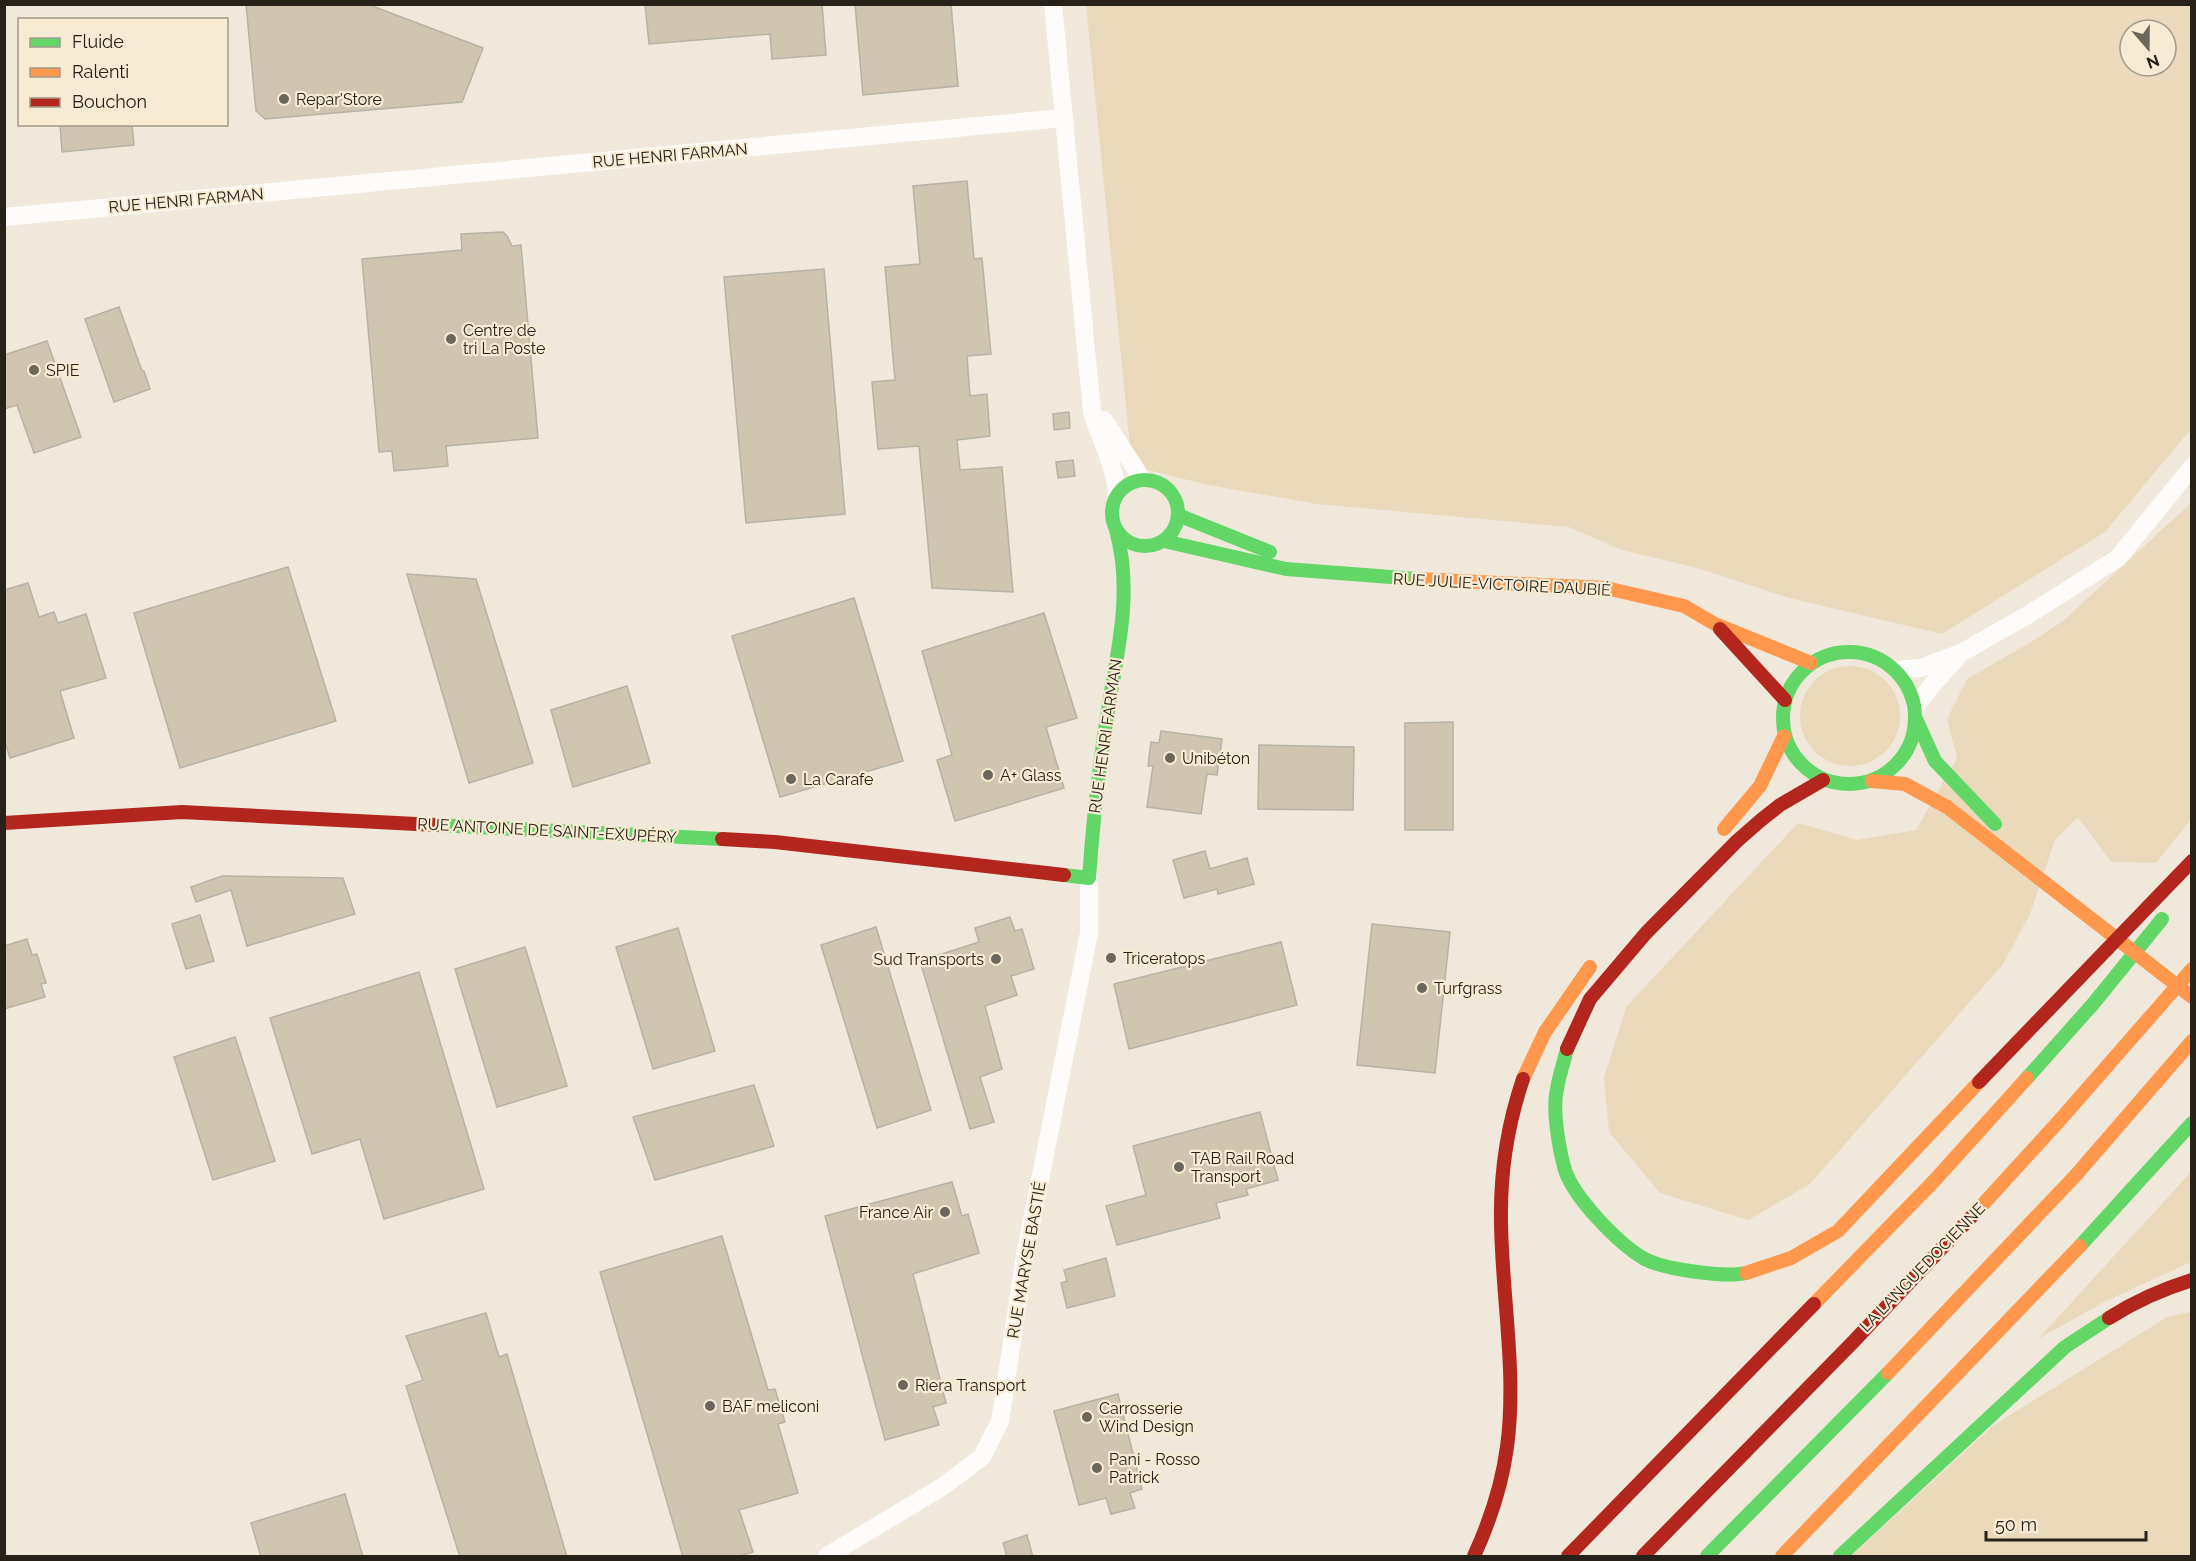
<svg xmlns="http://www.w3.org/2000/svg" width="2196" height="1561" font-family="Raleway,sans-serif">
	<rect width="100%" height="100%" fill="#efe8db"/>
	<!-- green -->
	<g fill="#eadabb" fill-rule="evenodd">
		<path d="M1086 5H2191V429L2105 532 1942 634 1789 598 1697 568 1622 550 1569 527 1317 504 1208 485 1132 466ZM2130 30H2166V66H2130Z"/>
		<path d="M2191 503V819L2156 863 2111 862 2078 817 2055 840 2030 914 2003 964 1810 1184 1748 1220 1660 1193 1609 1132 1604 1078 1626 1007 1798 823 1857 840 1916 830 1957 758 1947 719 1967 679 2036 639 2063 621Z"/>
		<circle cx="1850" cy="716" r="50"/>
		<path d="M2191 1172V1262L2104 1302 2038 1339Z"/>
		<path d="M2191 1312V1556H1851L1994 1425 2167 1317Z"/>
	</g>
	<!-- building -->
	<g fill="#cfc5b1" stroke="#b7b2a7" stroke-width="1.5">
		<path d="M246 4H367L483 48 462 102 265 119 256 111Z"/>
		<path d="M645 4H822L826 55 772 59 770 34 649 44Z"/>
		<path d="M855 4H951L958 86 863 95Z"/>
		<path d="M60 124H132L134 145 62 152Z"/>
		<path d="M967 181 974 259 982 258 991 354 967 356 970 396 987 394 990 436 957 440 960 470 1002 467 1013 592 932 588 919 446 878 449 872 382 895 380 885 267 920 264 913 186Z"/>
		<path d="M503 232 507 236 512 246 521 245 538 438 446 446 448 466 394 471 392 451 379 452 362 259 462 250 461 234Z"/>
		<path d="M824 269 845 514 746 523 724 277Z"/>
		<path d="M119 307 142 371H144L150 389 114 402 85 319Z"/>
		<path d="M47 341 81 437 34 453 17 405 4 409V355Z"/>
		<path d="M1069 412 1070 428 1054 430 1053 414Z"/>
		<path d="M1073 460 1075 476 1058 478 1056 462Z"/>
		<path d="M288 567 336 721 180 768 134 613Z"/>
		<path d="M407 574 476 579 533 763 469 783Z"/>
		<path d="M28 583 39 617 54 612 58 623 86 614 106 678 60 691 74 738 10 758 4 739V590Z"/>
		<path d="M854 598 903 761 780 797 732 636Z"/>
		<path d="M1044 613 1077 718 1046 727 1064 788 955 821 937 760 952 755 922 651Z"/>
		<path d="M627 686 650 763 573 787 551 710Z"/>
		<path d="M1453 722V830H1405V723Z"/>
		<path d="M1161 731 1222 739 1217 775 1207 774 1201 814 1147 807 1153 766H1148L1151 742 1159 743Z"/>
		<path d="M1259 745 1354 747 1353 810 1258 809Z"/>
		<path d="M1205 851 1210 869 1247 858 1254 884 1218 894 1217 889 1184 898 1173 860Z"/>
		<path d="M222 876 343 878 355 914 247 946 231 890 196 902 191 887Z"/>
		<path d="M200 915 214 961 186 969 172 924Z"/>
		<path d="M1010 917 1015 931 1022 929 1034 969 1011 976 1017 995 985 1006 1002 1069 980 1077 994 1122 970 1129 920 961 979 942 975 928Z"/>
		<path d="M1372 924 1450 932 1435 1073 1357 1065Z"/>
		<path d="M876 927 931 1110 877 1128 821 945Z"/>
		<path d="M678 928 715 1051 653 1069 616 947Z"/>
		<path d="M27 939 32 955 37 954 46 983 41 984 45 997 4 1009V946Z"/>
		<path d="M1281 942 1297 1005 1129 1049 1114 984Z"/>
		<path d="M525 947 567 1086 497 1107 455 969Z"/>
		<path d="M419 972 484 1189 384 1219 360 1139 312 1154 270 1018Z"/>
		<path d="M235 1037 275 1161 213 1180 174 1057Z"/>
		<path d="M754 1085 774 1146 655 1180 633 1117Z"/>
		<path d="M1260 1112 1278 1180 1246 1189 1248 1195 1216 1203 1220 1218 1117 1245 1106 1206 1146 1195 1133 1146Z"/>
		<path d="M952 1182 962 1216 968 1214 979 1253 913 1274 946 1403 933 1407 939 1425 885 1440 825 1216Z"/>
		<path d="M722 1236 768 1390 775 1389 785 1422 778 1424 798 1493 739 1510 753 1552 736 1557H683L600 1272Z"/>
		<path d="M1106 1258 1115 1296 1067 1308 1061 1283 1067 1281 1064 1270Z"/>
		<path d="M486 1313 499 1357 507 1354 567 1557H460L406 1386 423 1380 406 1336Z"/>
		<path d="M1118 1394 1142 1489 1130 1493 1135 1508 1111 1514 1106 1498 1079 1505 1054 1411Z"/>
		<path d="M345 1494 363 1557H261L251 1523Z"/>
		<path d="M1027 1535 1033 1557H1007L1003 1543Z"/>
	</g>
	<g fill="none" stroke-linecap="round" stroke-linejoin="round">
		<!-- street -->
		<g stroke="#fdfcfa" stroke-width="18">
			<path d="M1053 4 1092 412C1100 440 1115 464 1117 494"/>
			<path d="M4 217 1063 118"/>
			<path d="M1104 420 1142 479"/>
			<path d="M1896 670 1921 668 1961 653 2031 613 2118 558 2192 467"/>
			<path d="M1915 707 1932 685 1957 658"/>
			<path d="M827 1556 942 1487 982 1457 1000 1421 1025 1255 1089 933V878"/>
		</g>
		<!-- fast -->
		<g stroke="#63d668" stroke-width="14">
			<circle cx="1145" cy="513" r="33"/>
			<path d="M1178 515 1270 552"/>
			<path d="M1164 541 1286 569 1417 579"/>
			<circle cx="1849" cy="718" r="66"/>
			<path d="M1916 719 1935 761 1995 824"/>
			<path d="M436 825 722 839"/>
			<path d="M1064 875 1089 878C1093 822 1099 766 1108 710 1118 649 1133 591 1116 530"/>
			<path d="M1567 1049C1564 1062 1559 1076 1557 1089 1552 1110 1559 1149 1565 1170 1574 1198 1618 1243 1643 1258 1661 1269 1725 1278 1746 1273"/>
			<path d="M2027 1078 2093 1004 2162 919"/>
			<path d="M2080 1246 2192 1123"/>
			<path d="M1707 1556 1888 1373"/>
			<path d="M1840 1556 2065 1347 2109 1318"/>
		</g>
		<!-- slow -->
		<g stroke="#ff974d" stroke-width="14">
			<path d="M1417 579 1606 588 1684 606 1715 624 1811 663"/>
			<path d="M1872 781 1905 784 1947 807 2192 997"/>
			<path d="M1724 829 1760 786 1784 736"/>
			<path d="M1523 1079 1545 1032 1590 967"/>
			<path d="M1976 1212 2060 1120 2192 969"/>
			<path d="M1746 1273 1791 1258 1838 1231 1979 1082"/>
			<path d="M1814 1304 1934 1181 2027 1078"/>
			<path d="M1888 1373 2076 1175 2192 1041"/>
			<path d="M1782 1556 2080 1246"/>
		</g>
		<!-- jam -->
		<g stroke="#b3261e" stroke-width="14">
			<path d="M1720 629 1785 700"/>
			<path d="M4 823 182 812 436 825"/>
			<path d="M722 839 775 842 1064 875"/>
			<path d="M1567 1049 1590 999 1646 933 1737 841 1761 820 1780 805 1823 780"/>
			<path d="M1979 1082 2192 861"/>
			<path d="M2109 1318C2134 1302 2163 1289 2192 1280"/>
			<path d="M1474 1556C1490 1521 1502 1485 1507 1447 1517 1373 1502 1297 1501 1223 1500 1173 1507 1126 1523 1079"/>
			<path d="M1568 1556 1814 1304"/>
			<path d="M1643 1556 1854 1341 1976 1212"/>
		</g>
	</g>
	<!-- markers -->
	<g fill="#6c675d" stroke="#f7ebd3" stroke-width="2">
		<circle cx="284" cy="99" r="6"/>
		<circle cx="451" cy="339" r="6"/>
		<circle cx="34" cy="370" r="6"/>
		<circle cx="1170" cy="758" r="6"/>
		<circle cx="988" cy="775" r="6"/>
		<circle cx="791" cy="779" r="6"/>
		<circle cx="1111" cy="958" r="6"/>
		<circle cx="996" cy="959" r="6"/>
		<circle cx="1422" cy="988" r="6"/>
		<circle cx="1179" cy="1167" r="6"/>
		<circle cx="945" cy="1212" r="6"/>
		<circle cx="903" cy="1385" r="6"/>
		<circle cx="710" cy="1406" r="6"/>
		<circle cx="1087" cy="1417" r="6"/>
		<circle cx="1097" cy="1468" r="6"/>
	</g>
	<g text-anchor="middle" stroke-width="4.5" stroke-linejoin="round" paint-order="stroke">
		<!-- poi labels -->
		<g font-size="16" fill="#262219" stroke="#f7ebd3" text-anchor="start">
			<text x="296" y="105">Repar'Store</text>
			<text x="463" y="336">Centre de<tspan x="463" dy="18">tri La Poste</tspan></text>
			<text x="46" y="376">SPIE</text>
			<text x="1182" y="764">Unibéton</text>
			<text x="1000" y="781">A+ Glass</text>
			<text x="803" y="785">La Carafe</text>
			<text x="1123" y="964">Triceratops</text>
			<text x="984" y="965" text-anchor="end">Sud Transports</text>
			<text x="1434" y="994">Turfgrass</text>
			<text x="1191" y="1164">TAB Rail Road<tspan x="1191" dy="18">Transport</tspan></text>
			<text x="933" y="1218" text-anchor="end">France Air</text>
			<text x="915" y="1391">Riera Transport</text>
			<text x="722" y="1412">BAF meliconi</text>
			<text x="1099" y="1414">Carrosserie<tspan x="1099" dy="18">Wind Design</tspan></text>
			<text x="1109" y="1465">Pani - Rosso<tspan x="1109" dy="18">Patrick</tspan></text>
		</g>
		<!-- street labels -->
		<g font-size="16" fill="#262219" stroke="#f7ebd3">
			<text transform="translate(670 155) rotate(-5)" y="6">RUE HENRI FARMAN</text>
			<text transform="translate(186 200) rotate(-5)" y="6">RUE HENRI FARMAN</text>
			<text transform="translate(1502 584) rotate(3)" y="6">RUE JULIE-VICTOIRE DAUBIÉ</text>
			<text transform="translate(1105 736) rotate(-82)" y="6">RUE HENRI FARMAN</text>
			<text transform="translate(547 830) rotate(3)" y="6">RUE ANTOINE DE SAINT-EXUPÉRY</text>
			<text transform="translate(1026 1260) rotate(-80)" y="6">RUE MARYSE BASTIÉ</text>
			<text transform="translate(1922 1267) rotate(-46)" y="6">LA LANGUEDOCIENNE</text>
		</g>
	</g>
	<!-- border -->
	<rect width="2196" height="1561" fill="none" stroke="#262219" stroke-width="12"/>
	<!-- legend -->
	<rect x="18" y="18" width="210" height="108" fill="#f7ebd3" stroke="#a39b89" stroke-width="1.5"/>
	<rect x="30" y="38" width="30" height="9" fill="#63d668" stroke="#a39b89" stroke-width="1.5"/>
	<text x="72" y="48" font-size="18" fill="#262219">Fluide</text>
	<rect x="30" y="68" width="30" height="9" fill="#ff974d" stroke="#a39b89" stroke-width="1.5"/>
	<text x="72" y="78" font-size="18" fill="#262219">Ralenti</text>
	<rect x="30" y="98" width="30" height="9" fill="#b3261e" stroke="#a39b89" stroke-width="1.5"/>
	<text x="72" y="108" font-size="18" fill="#262219">Bouchon</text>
	<!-- north arrow -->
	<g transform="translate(2148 48) rotate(160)"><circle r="28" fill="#f7ebd3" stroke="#a39b89" stroke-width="1.5"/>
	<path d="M0-4.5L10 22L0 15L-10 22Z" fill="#6c675d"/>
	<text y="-9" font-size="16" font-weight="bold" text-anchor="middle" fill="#262219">N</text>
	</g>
	<!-- scale -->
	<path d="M1986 1531v9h160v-9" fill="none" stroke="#262219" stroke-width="3"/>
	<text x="1995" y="1531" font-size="18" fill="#262219" stroke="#f7ebd3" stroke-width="4.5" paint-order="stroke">50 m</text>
</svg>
